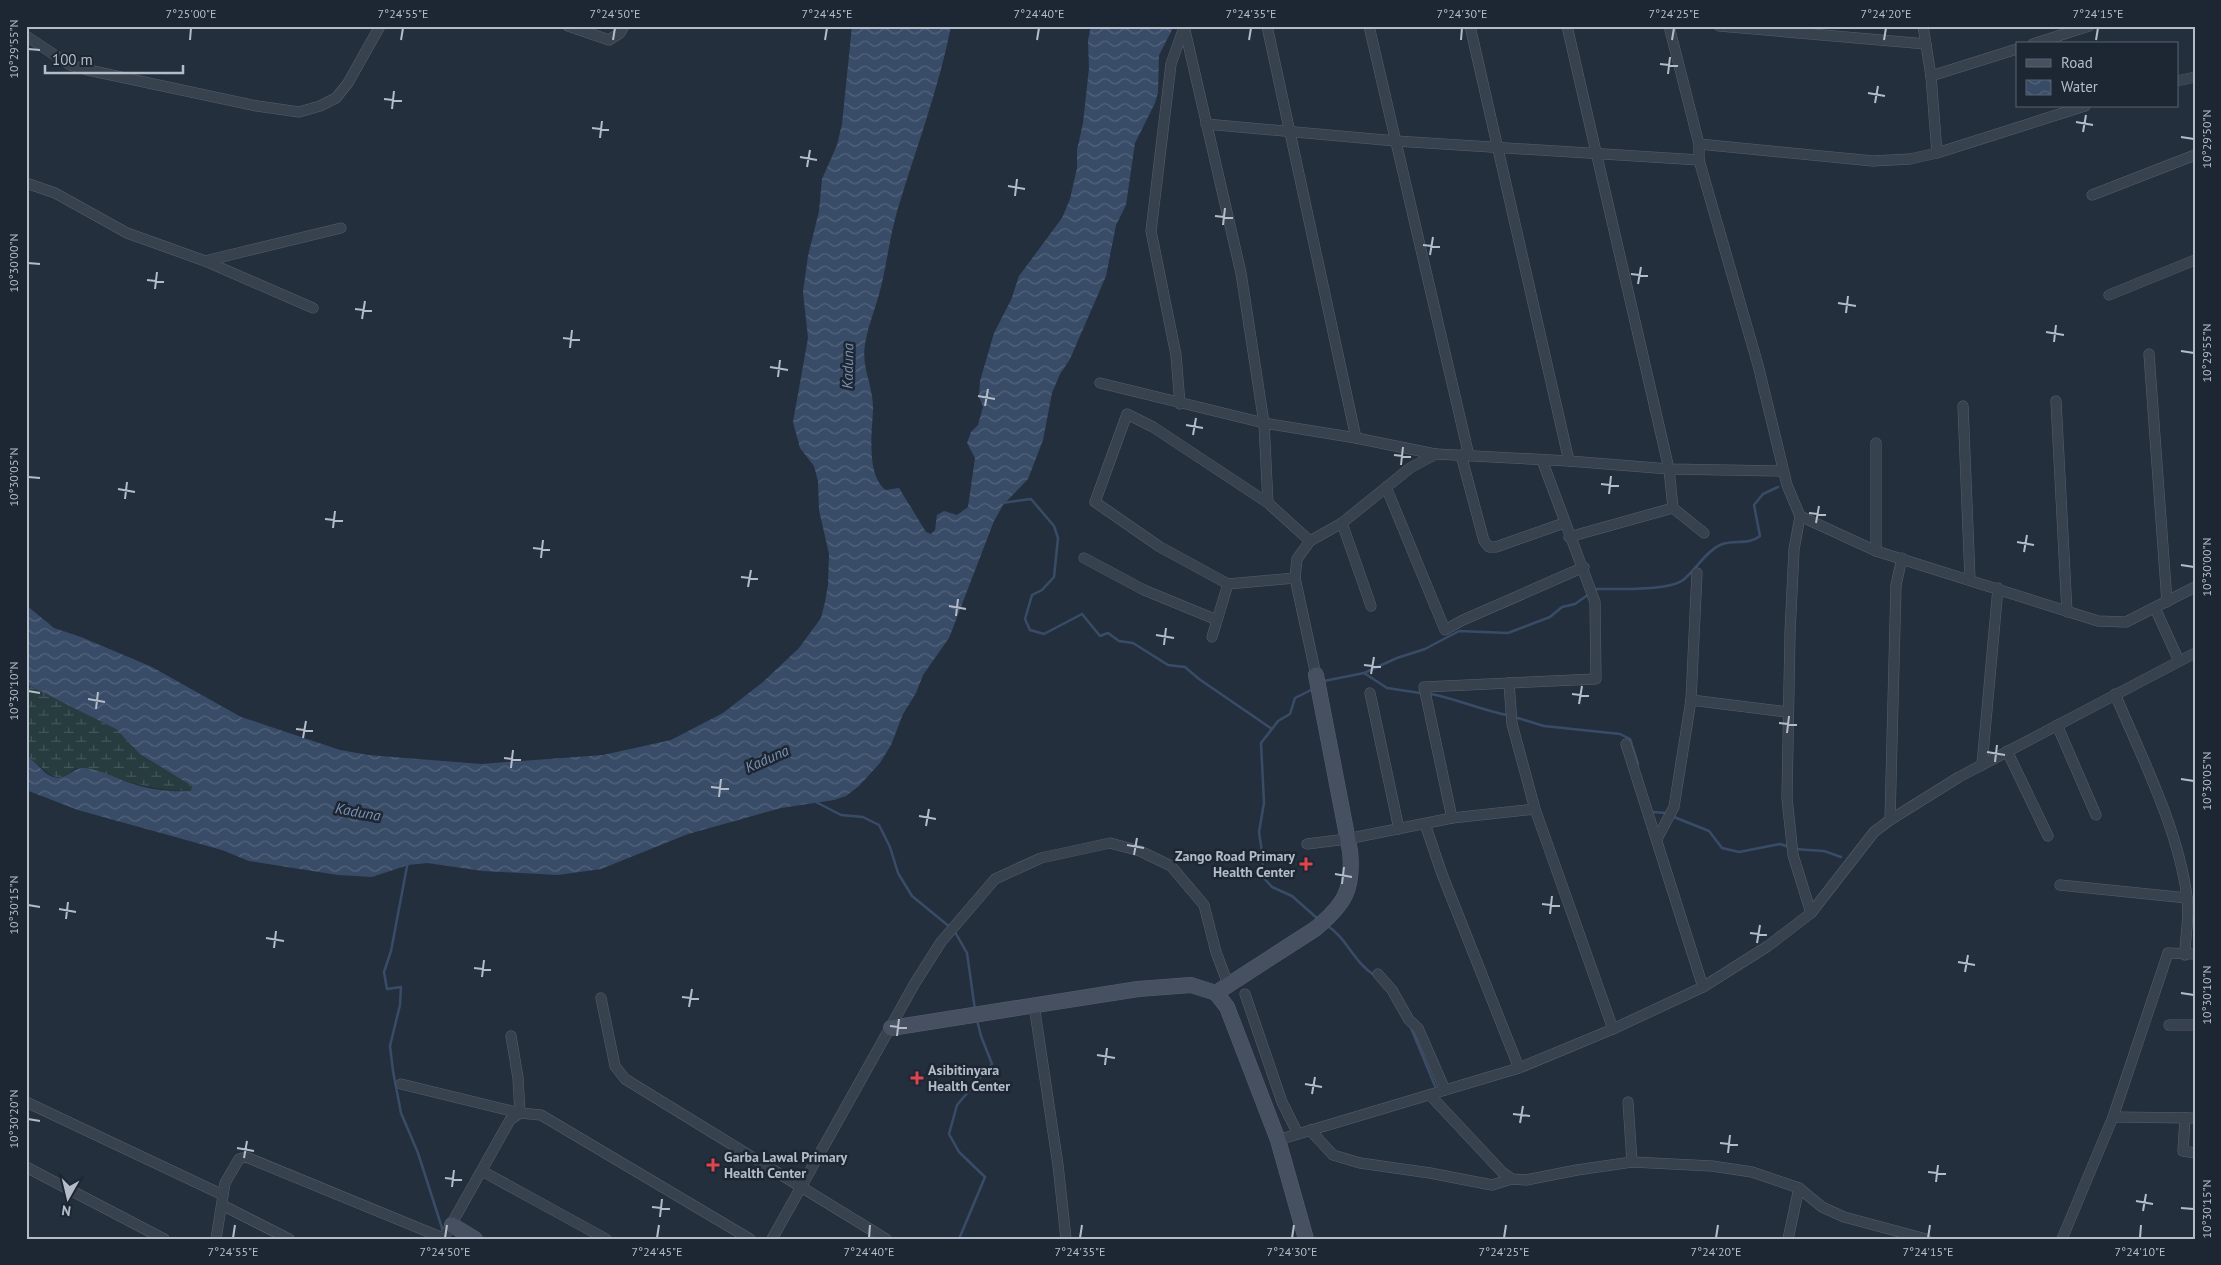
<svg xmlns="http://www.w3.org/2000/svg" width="2221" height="1265" font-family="'PT Sans',sans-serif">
	<defs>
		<pattern id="wetland-marsh" width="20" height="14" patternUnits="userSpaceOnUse" patternTransform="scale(1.25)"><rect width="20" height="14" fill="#263c3f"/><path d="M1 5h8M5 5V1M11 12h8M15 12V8" fill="none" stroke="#435659"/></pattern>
		<pattern id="water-waves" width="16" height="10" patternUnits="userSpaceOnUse" patternTransform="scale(1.25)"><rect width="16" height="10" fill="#394c67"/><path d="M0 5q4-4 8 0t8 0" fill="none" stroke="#53647b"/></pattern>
	</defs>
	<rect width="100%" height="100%" fill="#242f3e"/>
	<!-- wetland -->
	<path fill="url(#wetland-marsh)" d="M26 684 116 729 140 754 192 786 191 791C150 791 114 777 75 768 54 792 44 763 26 757Z"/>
	<!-- water -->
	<path fill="url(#water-waves)" d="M852 26H951C939 88 916 148 898 208 891 231 888 255 883 278 879 300 869 321 865 344 861 369 874 386 873 411 872 431 866 476 886 490L899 488 926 532 931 534 935 530 937 515 944 511 957 515 968 507 975 458 967 443 971 432 978 425 983 407 979 396 980 381 994 333 1011 300 1019 276 1062 218 1070 199 1077 168V150L1083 123 1089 68 1088 40 1091 26H1174L1159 55 1158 92 1155 103 1135 143 1126 205 1116 225 1106 276 1070 359 1060 374 1052 393 1043 440 1028 479 1003 505 994 521 949 638 923 675 916 693 903 714 891 745 880 763 859 786 846 796 834 800 781 808 688 834 601 869 558 875 483 871 427 863 408 865 372 877 338 875 249 861 222 850 78 810 26 790V757C38 761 41 773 53 777 67 781 72 767 85 768 101 770 118 779 133 784 152 790 171 792 191 791L192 786 140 754 116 729 26 684V605L54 628 81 637 152 667 241 717 340 750 368 755 481 764 603 755 671 740 723 713 763 682 799 648 821 618 825 602 828 585 829 554 819 510 818 481 814 466 800 448 793 422 808 338 803 292 808 256 819 211 822 179 837 145 842 124Z"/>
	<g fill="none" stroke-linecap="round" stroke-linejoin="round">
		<!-- stream -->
		<g stroke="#394c67" stroke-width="2.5">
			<path d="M1002 503 1031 499 1054 526 1058 538 1054 577 1042 590 1032 595 1025 619 1030 630 1044 634 1082 614 1100 636 1108 633 1119 641 1133 643 1168 665 1185 667 1199 679 1272 729 1278 721 1290 714 1295 698 1313 689"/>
			<path d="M1595 589C1614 589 1669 591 1683 580 1696 570 1705 552 1720 545 1734 539 1748 546 1760 536L1754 505 1763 494 1778 487"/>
			<path d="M1364 673 1387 688 1420 693"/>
			<path d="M1324 681 1364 673 1397 658 1425 649 1459 631 1508 633 1550 617 1562 607 1575 604 1589 594"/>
			<path d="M1431 694C1457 699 1481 710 1507 715"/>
			<path d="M1518 718 1544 726 1620 734 1630 739 1638 764"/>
			<path d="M1272 729 1261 743 1264 803 1259 832 1263 859 1262 876 1272 887 1292 896 1318 919"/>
			<path d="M814 801 841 815 863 817 879 825 890 847 898 873 912 896 951 928"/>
			<path d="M1652 812 1666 813"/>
			<path d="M1674 817 1709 831 1722 848 1739 852 1780 844 1789 847"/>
			<path d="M1794 849 1824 851 1841 857"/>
			<path d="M408 861 391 951 384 972 387 989 401 987 400 1005 390 1046 393 1071 401 1113 418 1153 443 1231"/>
			<path d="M1326 925C1347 937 1354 964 1376 976"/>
			<path d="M955 932 967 953 975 1010"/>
			<path d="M1411 1028 1435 1086"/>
			<path d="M959 1239 985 1177 959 1152 949 1134 957 1105 992 1064 981 1036 977 1020"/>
		</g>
		<!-- street casing -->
		<g stroke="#565f6c" stroke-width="11">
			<g id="street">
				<path d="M568 26 609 40 620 33 624 26"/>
				<path d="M1184 26 1241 273 1264 423 1268 503"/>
				<path d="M1267 26 1356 438"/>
				<path d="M1369 26 1469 456"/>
				<path d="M1567 26 1669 469 1673 508 1704 533"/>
				<path d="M1669 26 1699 144V160L1758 365 1787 485 1800 516 1794 550 1790 633 1787 798 1793 855 1811 913"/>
				<path d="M1719 26 1926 44"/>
				<path d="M1923 26 1931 76 1937 153"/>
				<path d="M26 36 70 65 88 70 257 106 299 112 320 106 336 98 348 83 380 26"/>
				<path d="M2033 44 2089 26"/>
				<path d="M1931 76 2017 49"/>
				<path d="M2177 81 2195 77"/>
				<path d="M1206 124 1396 141 1699 160"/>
				<path d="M1699 144 1873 161 1910 159 1937 153 2085 106"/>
				<path d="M26 183 55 193 127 233 205 261 313 308"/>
				<path d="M2092 195 2195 155"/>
				<path d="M205 261 341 228"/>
				<path d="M2109 295 2195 260"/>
				<path d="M2149 354 2167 602"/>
				<path d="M1100 383 1264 423 1356 438 1435 454"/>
				<path d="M2056 401 2067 612"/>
				<path d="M1180 404 1176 355 1151 231 1171 64 1183 30"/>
				<path d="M1963 406 1970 579"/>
				<path d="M1461 455 1484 541 1489 547H1496L1564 523"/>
				<path d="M1569 461 1669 469 1783 471"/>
				<path d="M1386 487 1445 630 1463 620 1584 567"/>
				<path d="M1800 516 1876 551 2098 621 2126 622 2195 587"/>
				<path d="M1342 523 1371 606"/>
				<path d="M1569 537 1673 508"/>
				<path d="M1876 551V443"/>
				<path d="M1084 558 1144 590 1217 620"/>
				<path d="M1295 578 1228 584 1160 547 1095 502 1127 414 1153 427 1268 503 1310 541"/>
				<path d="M2155 608 2179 661"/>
				<path d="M1212 637 1228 584"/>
				<path d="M1316 675 1295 578 1297 559 1310 541 1342 523 1410 468 1436 454 1569 461 1470 26"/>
				<path d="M1509 683 1512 724 1535 809 1613 1029"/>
				<path d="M1370 693 1399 829"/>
				<path d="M2115 694C2142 758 2178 828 2187 897 2190 915 2185 936 2185 955"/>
				<path d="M1691 700 1787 712"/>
				<path d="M2057 725 2096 815"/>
				<path d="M1626 744 1703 987"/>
				<path d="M2007 751 2048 836"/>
				<path d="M1982 765 1998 588"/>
				<path d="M1452 818 1424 687 1596 679 1595 602 1542 460"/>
				<path d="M1890 820 1896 585 1902 558"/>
				<path d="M1425 824 1442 874 1519 1068"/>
				<path d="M1657 839 1674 807 1691 700 1697 573"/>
				<path d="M1307 844 1347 839 1452 818 1535 809"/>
				<path d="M2060 885 2187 898"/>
				<path d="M1378 974 1392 990 1409 1020 1418 1028 1445 1090"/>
				<path d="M1245 994 1282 1102 1298 1134"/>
				<path d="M601 998 615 1066 625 1079 886 1239"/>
				<path d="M1034 1005 1058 1165 1066 1239"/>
				<path d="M2169 1025H2195"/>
				<path d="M511 1036 518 1078 520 1113"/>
				<path d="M401 1084 520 1113 541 1115 750 1239"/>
				<path d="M1430 1095 1502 1172 1512 1179 1526 1180 1577 1170 1632 1162 1712 1166 1752 1172 1799 1188 1822 1207 1844 1217 1926 1239"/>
				<path d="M26 1102 223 1195"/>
				<path d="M1628 1102 1632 1162"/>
				<path d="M2113 1117 2195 1118"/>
				<path d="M2185 1118 2183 1151 2195 1153"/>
				<path d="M1310 1130 1333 1155 1360 1163 1430 1173 1492 1185 1512 1179"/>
				<path d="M1278 1140 1519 1068 1613 1029 1703 987 1768 946 1811 913 1874 832 1890 820 1959 777 2195 653"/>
				<path d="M26 1167 164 1239"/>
				<path d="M482 1171 606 1239"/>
				<path d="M222 1205 289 1239"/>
				<path d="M216 1239 225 1183 239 1159 246 1157 443 1238"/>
				<path d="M443 1239 510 1120 520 1113"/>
				<path d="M772 1239 915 983 941 942 995 879 1041 858 1110 843 1140 851 1171 866 1204 905 1216 952 1228 984"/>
				<path d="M1788 1239 1799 1188"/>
				<path d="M2062 1239 2113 1117 2168 953 2195 954"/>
			</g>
		</g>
		<!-- secondary casing -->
		<g stroke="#565f6c" stroke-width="16">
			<g id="secondary">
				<path d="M1216 993 1315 929C1344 905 1354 890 1350 851L1316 675"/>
				<path d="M891 1028 1138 989 1191 985 1216 993 1227 1007 1278 1140 1306 1239"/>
				<path d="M452 1225 475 1239"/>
			</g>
		</g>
		<!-- street -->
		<use href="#street" stroke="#38414e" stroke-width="10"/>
		<!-- secondary -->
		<use href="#secondary" stroke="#465061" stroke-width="15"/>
	</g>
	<!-- ticks -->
	<path fill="none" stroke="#b4bcc9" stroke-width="2" d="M190 40 191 28M401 40 403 28M613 40 615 28M825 40 827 28M1037 40 1039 28M1249 40 1251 28M1461 40 1462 28M1672 40 1674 28M1884 40 1886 28M2096 40 2098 28M28 49 40 50M1660 64 1678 66M1668 74 1670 57M1868 93 1885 96M384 99 402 101M1875 103 1878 86M392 109 394 91M2076 122 2093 125M592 128 609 130M2083 132 2086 115M2181 137 2194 139M600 138 602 121M800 157 817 160M807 167 810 150M1008 186 1025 189M1015 196 1017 179M1215 216 1233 218M1223 225 1225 208M1423 245 1440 247M1430 255 1433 237M28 263 40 264M1631 274 1648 276M147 280 164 282M1638 284 1641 267M155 289 157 272M1838 303 1856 306M355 309 372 311M1846 313 1848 296M362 319 365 301M2046 332 2064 335M563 338 580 340M2054 342 2056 325M570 348 572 330M2181 351 2194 353M770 367 788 370M778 377 780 360M978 396 995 399M985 406 988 389M1186 425 1203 428M1193 435 1196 418M1394 455 1411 457M1401 465 1403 447M28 477 40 478M1601 484 1619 486M118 489 135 492M1609 494 1611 476M125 499 127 482M1809 513 1826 515M325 519 343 521M1816 523 1819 506M333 528 335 511M2017 542 2034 545M533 548 550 550M2024 552 2027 535M541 558 543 540M2181 565 2194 567M741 577 758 579M748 587 751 570M949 606 966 609M956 616 958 599M1156 635 1174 638M1164 645 1166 628M1364 665 1381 667M1371 674 1374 657M28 691 40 693M1572 694 1589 696M88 699 105 702M1579 704 1582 686M96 709 98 692M1779 723 1797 725M296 729 313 731M1787 733 1789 716M303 738 306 721M1987 752 2005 755M504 758 521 760M1995 762 1997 745M511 768 513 750M2181 779 2194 781M711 787 729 789M719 797 721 779M919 816 936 819M926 826 929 809M1127 845 1144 848M1134 855 1137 838M1335 874 1352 877M1342 884 1344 867M1542 904 1560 906M28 905 40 907M59 909 76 912M1550 914 1552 896M66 919 68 902M1750 933 1767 935M266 938 284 941M1757 943 1760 925M274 948 276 931M1958 962 1975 965M474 968 491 970M1965 972 1968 955M482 977 484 960M2181 993 2194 995M682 997 699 999M689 1007 692 989M890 1026 907 1028M897 1036 899 1019M1097 1055 1115 1058M1105 1065 1107 1048M1305 1084 1322 1087M1312 1094 1315 1077M1513 1114 1530 1116M28 1119 40 1121M1520 1123 1523 1106M1720 1143 1738 1145M237 1148 254 1151M1728 1153 1730 1135M244 1158 247 1141M1928 1172 1946 1174M445 1178 462 1180M1936 1182 1938 1165M452 1187 454 1170M2136 1201 2153 1204M652 1207 670 1209M2181 1208 2194 1209M2143 1211 2146 1194M660 1217 662 1199M233 1238 235 1225M445 1238 447 1225M657 1238 659 1225M869 1238 870 1225M1080 1238 1082 1225M1292 1238 1294 1225M1504 1238 1506 1225M1716 1238 1718 1225M1928 1238 1930 1225M2140 1238 2141 1225"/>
	<!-- markers -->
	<g fill="#e0444e" stroke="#1d2633" stroke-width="2">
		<path d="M1303.5 856.5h5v5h5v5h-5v5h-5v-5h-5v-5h5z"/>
		<path d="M914.5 1070.5h5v5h5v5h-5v5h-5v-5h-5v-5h5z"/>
		<path d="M710.5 1157.5h5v5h5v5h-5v5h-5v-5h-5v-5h5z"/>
	</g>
	<g text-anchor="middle" stroke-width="5" stroke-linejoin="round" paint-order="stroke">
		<!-- poi labels -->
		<g font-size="14" font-weight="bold" fill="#b4bcc9" stroke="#1d2633" text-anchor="start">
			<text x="1295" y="861" text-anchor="end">Zango Road Primary<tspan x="1295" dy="16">Health Center</tspan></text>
			<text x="928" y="1075">Asibitinyara<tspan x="928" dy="16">Health Center</tspan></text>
			<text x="724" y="1162">Garba Lawal Primary<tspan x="724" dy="16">Health Center</tspan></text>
		</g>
		<!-- water labels -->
		<g font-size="15" font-style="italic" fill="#7c92b1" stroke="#1d2633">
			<text transform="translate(848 366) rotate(-89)" y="5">Kaduna</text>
			<text transform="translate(767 759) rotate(-24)" y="5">Kaduna</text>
			<text transform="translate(358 812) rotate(10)" y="5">Kaduna</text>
		</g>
	</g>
	<!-- border -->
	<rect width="2221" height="1265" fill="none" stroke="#1d2633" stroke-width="55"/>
	<!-- legend -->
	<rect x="2016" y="42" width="162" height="65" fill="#1d2633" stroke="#59626f"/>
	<rect x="2026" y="59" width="25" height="8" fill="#465061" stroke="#59626f"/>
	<text x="2061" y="68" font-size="15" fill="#b4bcc9">Road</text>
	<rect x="2026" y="80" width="25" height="15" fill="url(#water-waves)" stroke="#59626f"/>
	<text x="2061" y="92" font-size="15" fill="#b4bcc9">Water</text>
	<!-- north arrow -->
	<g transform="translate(68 1198) rotate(188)" stroke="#1d2633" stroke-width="4" paint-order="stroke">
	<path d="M0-4L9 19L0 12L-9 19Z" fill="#b4bcc9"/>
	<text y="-8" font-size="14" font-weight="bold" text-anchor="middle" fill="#b4bcc9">N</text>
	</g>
	<!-- scale -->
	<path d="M45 65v8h138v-8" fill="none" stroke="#b4bcc9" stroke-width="2.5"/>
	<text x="52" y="65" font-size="15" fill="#b4bcc9" stroke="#1d2633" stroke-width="4" paint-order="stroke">100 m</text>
	<rect x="28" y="28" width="2166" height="1210" fill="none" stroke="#b4bcc9" stroke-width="2"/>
	<g font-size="12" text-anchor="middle" fill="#b4bcc9">
		<text x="191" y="18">7°25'00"E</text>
		<text x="403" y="18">7°24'55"E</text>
		<text x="615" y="18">7°24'50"E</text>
		<text x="827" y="18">7°24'45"E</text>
		<text x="1039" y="18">7°24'40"E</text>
		<text x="1251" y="18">7°24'35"E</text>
		<text x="1462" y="18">7°24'30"E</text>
		<text x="1674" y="18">7°24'25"E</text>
		<text x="1886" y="18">7°24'20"E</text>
		<text x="2098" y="18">7°24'15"E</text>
		<text transform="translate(14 49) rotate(-90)" y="4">10°29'55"N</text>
		<text transform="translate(2207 139) rotate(-90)" y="4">10°29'50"N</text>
		<text transform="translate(14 263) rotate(-90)" y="4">10°30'00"N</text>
		<text transform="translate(2207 353) rotate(-90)" y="4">10°29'55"N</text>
		<text transform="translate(14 477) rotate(-90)" y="4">10°30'05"N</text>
		<text transform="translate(2207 567) rotate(-90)" y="4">10°30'00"N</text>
		<text transform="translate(14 691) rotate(-90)" y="4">10°30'10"N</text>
		<text transform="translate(2207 781) rotate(-90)" y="4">10°30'05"N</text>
		<text transform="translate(14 905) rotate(-90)" y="4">10°30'15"N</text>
		<text transform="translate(2207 995) rotate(-90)" y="4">10°30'10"N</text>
		<text transform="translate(14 1119) rotate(-90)" y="4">10°30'20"N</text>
		<text transform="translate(2207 1209) rotate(-90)" y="4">10°30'15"N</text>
		<text x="233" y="1256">7°24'55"E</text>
		<text x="445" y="1256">7°24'50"E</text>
		<text x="657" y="1256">7°24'45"E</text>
		<text x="869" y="1256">7°24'40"E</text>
		<text x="1080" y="1256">7°24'35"E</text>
		<text x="1292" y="1256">7°24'30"E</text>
		<text x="1504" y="1256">7°24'25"E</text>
		<text x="1716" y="1256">7°24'20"E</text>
		<text x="1928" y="1256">7°24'15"E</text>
		<text x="2140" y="1256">7°24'10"E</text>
	</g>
</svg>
